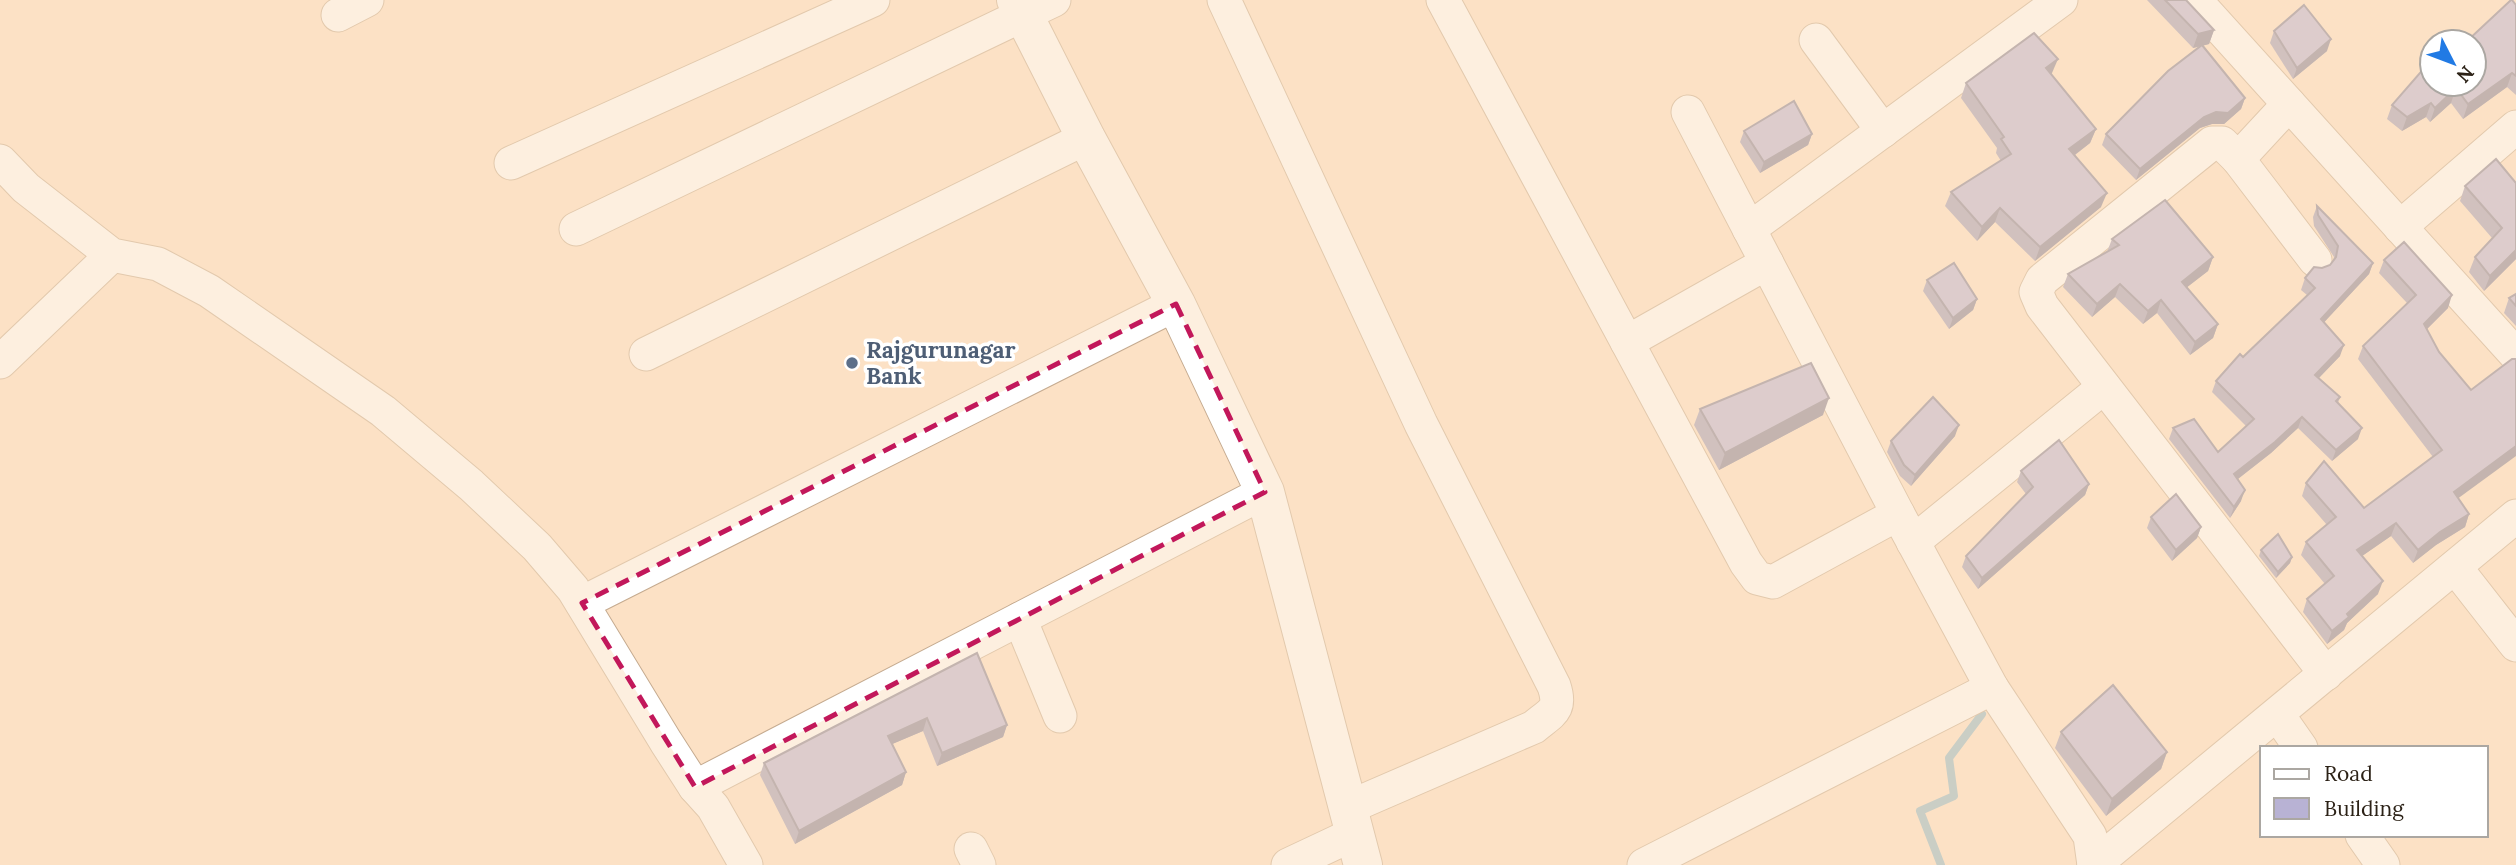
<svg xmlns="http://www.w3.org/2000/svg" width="2516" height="865" font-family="Lora,serif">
	<rect width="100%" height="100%" fill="#fce1c5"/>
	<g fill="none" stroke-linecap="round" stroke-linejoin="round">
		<!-- stream -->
		<path stroke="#8eb6c6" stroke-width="8" d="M1941 865 1920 811 1954 796 1949 758 1982 714"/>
		<!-- street casing -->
		<g stroke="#c5ab90" stroke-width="35">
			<g id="street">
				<path d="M1224 0 1421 424 1554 686C1562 710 1552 712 1534 727L1347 808"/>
				<path d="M1443 0 1746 563 1757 578 1773 582 1898 514 1992 688 2090 836 2094 865"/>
				<path d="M2195 0 2516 355"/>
				<path d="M338 15 367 0"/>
				<path d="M1816 40 1883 131"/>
				<path d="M2289 104 2238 159 2222 143H2212L2042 280 2036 292 2042 306 2326 674"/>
				<path d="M1688 112 1898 514"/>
				<path d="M2238 159 2315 260"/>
				<path d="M0 161 26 188 112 255 158 264 209 291 383 411 471 485 537 547 573 589 666 742 695 787 713 807 746 865"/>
				<path d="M511 163 873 0"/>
				<path d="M2400 227 2516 127"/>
				<path d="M576 229 1054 0"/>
				<path d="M1749 229 2061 0"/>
				<path d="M1627 342 1767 263"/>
				<path d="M646 354 1086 138"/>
				<path d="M0 362 112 255"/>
				<path d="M1913 542 2104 387"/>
				<path d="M2455 567 2516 645"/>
				<path d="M582 603 1176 304"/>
				<path d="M1020 619 1060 716"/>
				<path d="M2278 715 2301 748"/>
				<path d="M695 787 1265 492"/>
				<path d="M2362 835 2383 865"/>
				<path d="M971 849 979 865"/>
				<path d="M1288 865 1354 834"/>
				<path d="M1644 865 1992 688"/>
				<path d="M2094 865 2516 516"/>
			</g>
		</g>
		<!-- secondary casing -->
		<g stroke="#c5ab90" stroke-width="40">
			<path id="secondary" d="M1016 0 1086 138 1176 304 1265 492 1363 865"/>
		</g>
		<!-- street -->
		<use href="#street" stroke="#fff" stroke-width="33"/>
		<!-- secondary -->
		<use href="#secondary" stroke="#fff" stroke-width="38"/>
	</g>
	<!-- wall -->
	<g fill="#9e99b6">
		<path d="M2147 0H2186L2214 30 2209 44 2202 46 2245 98 2241 109 2224 124H2212L2200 128 2136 180 2102 145 2106 134 2201 46 2193 48Z"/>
		<path d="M2516 5V95L2507 87 2463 119 2451 103 2430 122 2426 117 2402 131 2387 119 2392 105 2432 84Z"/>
		<path d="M2274 31 2327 51 2293 79 2270 43Z"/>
		<path d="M2052 73 2051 74 2096 129 2090 143 2075 155 2101 207 2035 261 1995 222 1977 241 1945 206 1951 192 2001 161 1996 153 1997 148 1961 98 1966 83Z"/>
		<path d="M1744 131 1812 134 1808 145 1760 173 1740 142Z"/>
		<path d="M2496 159 2516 259 2484 291 2469 272 2475 257 2492 238 2460 201 2465 186Z"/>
		<path d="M2317 206 2373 263 2369 274 2324 322 2340 356 2319 378 2340 397 2338 403 2358 439 2332 461 2298 428 2271 453 2238 479 2241 501 2230 518 2169 439 2173 428 2218 452 2246 426 2212 392 2216 381 2243 357 2307 295 2301 290 2305 278 2322 268 2330 265 2333 261 2334 257 2314 226 2313 217Z"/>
		<path d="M2112 239 2213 257 2208 271 2187 287 2218 324 2213 338 2190 355 2157 313 2143 324 2115 297 2092 317 2063 287 2068 274 2107 252Z"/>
		<path d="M2384 260 2448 308 2427 329 2459 499 2469 514 2465 527 2436 545 2413 563 2391 536 2362 556 2378 594 2347 623 2344 630 2327 644 2303 612 2307 599 2325 584 2301 555 2306 542 2327 525 2302 496 2306 483 2364 508 2433 457 2358 359 2363 346 2407 303 2379 273Z"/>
		<path d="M1927 280 1977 299 1973 310 1949 329 1923 291Z"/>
		<path d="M2516 294V326L2504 313 2509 298Z"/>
		<path d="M1700 409 1823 415 1719 470 1694 425Z"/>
		<path d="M1955 436 1911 486 1900 476 1887 452 1891 441Z"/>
		<path d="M2021 471 2089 484 2085 495 1978 589 1962 567 1966 556 2026 494 2017 482Z"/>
		<path d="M2151 517 2201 527 2197 538 2172 561 2147 528Z"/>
		<path d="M2261 550 2292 557 2290 563 2276 578 2259 556Z"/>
		<path d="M977 653 1007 725 1003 737 937 766 923 731 892 744 906 772 902 785 795 844 760 775 764 763Z"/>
		<path d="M2061 732 2167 752 2161 769 2106 816 2055 748Z"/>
	</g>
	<!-- shaded-wall -->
	<g fill="#817d94">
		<path d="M2214 30 2209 44 2193 48 2198 34Z"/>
		<path d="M2331 39 2327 51 2293 79 2297 68Z"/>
		<path d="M2058 59 2052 73 2041 82 2046 68Z"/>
		<path d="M2512 73 2507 87 2463 119 2468 104Z"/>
		<path d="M2456 88 2451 103 2430 122 2435 108Z"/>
		<path d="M2245 98 2241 109 2224 124H2212L2200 128 2136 180 2140 169 2204 117Z"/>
		<path d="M2431 103 2426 117 2402 131 2407 117Z"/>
		<path d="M2096 129 2090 143 2064 163 2069 149Z"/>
		<path d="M1812 134 1808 145 1760 173 1764 162Z"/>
		<path d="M2107 193 2101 207 2035 261 2040 247Z"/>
		<path d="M2000 208 1995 222 1977 241 1982 227Z"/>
		<path d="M2516 250V259L2484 291 2490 276Z"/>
		<path d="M2213 257 2208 271 2177 295 2182 282Z"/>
		<path d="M2373 263 2369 274 2317 330 2321 319Z"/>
		<path d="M2120 284 2115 297 2092 317 2097 304Z"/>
		<path d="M2452 295 2448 308 2419 337 2424 324Z"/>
		<path d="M1977 299 1973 310 1949 329 1953 318Z"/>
		<path d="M2161 300 2157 313 2143 324 2148 311Z"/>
		<path d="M2218 324 2213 338 2190 355 2195 342Z"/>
		<path d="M2344 345 2340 356 2311 386 2315 375Z"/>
		<path d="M1829 398 1823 415 1719 470 1725 453Z"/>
		<path d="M2302 417 2298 428 2271 453 2230 485 2234 474Z"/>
		<path d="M1959 425 1955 436 1911 486 1915 475Z"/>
		<path d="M2362 428 2358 439 2332 461 2336 450Z"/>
		<path d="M2516 446V456L2449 505 2454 492Z"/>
		<path d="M2089 484 2085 495 1978 589 1982 578Z"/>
		<path d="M2245 490 2241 501 2230 518 2234 507Z"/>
		<path d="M2469 514 2465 527 2436 545 2413 563 2418 550 2440 532Z"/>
		<path d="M2396 523 2391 536 2352 563 2357 550Z"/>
		<path d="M2201 527 2197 538 2172 561 2176 550Z"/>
		<path d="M2292 557 2290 563 2276 578 2278 572Z"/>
		<path d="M2383 581 2378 594 2347 623 2344 630 2327 644 2332 631 2347 614Z"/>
		<path d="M927 718 923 731 883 748 888 736Z"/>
		<path d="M1007 725 1003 737 937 766 942 753Z"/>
		<path d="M2167 752 2161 769 2106 816 2112 799Z"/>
		<path d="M906 772 902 785 795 844 799 831Z"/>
	</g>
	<!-- building -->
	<g fill="#b8b2d4" stroke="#817d94" stroke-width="2">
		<path d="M2165 0H2186L2214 30 2198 34Z"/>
		<path d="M2511 0H2512L2516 5V76L2512 73 2468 104 2456 88 2435 108 2431 103 2407 117 2392 105 2426 66 2432 73V84H2474V42H2466Z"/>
		<path d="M2304 5 2331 39 2297 68 2274 31Z"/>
		<path d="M2034 33 2058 59 2046 68 2096 129 2069 149 2107 193 2040 247 2000 208 1982 227 1951 192 2011 154 2001 139 2004 137 1966 83Z"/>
		<path d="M2202 45 2245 98 2228 113 2216 112 2204 117 2140 169 2106 134 2168 71Z"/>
		<path d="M1794 101 1812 134 1764 162 1744 131Z"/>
		<path d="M2496 159 2516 183V250L2490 276 2475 257 2502 228 2465 186Z"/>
		<path d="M2165 200 2213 257 2182 282 2218 324 2195 342 2161 300 2148 311 2120 284 2097 304 2068 274 2119 245 2112 239Z"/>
		<path d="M2317 206 2373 263 2321 319 2344 345 2315 375 2340 397 2336 401 2362 428 2336 450 2302 417 2275 442 2234 474 2245 490 2234 507 2173 428 2194 419 2218 452 2254 419 2216 381 2240 354 2243 357 2315 288 2305 278 2314 267 2322 268 2330 265 2336 257 2338 246 2318 215Z"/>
		<path d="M2404 242 2452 295 2424 324 2439 352 2471 390 2512 359H2516V446L2454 492 2469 514 2440 532 2418 550 2396 523 2357 550 2383 581 2347 614 2349 617 2332 631 2307 599 2334 576 2306 542 2336 517 2306 483 2324 461 2364 508 2442 450 2363 346 2416 295 2384 260Z"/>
		<path d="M1954 263 1977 299 1953 318 1927 280Z"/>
		<path d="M2516 294V306L2509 298Z"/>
		<path d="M1811 363 1829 398 1725 453 1700 409Z"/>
		<path d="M1933 397 1959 425 1915 475 1904 465 1891 441Z"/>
		<path d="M2059 440 2089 484 1982 578 1966 556 2033 487 2021 471Z"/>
		<path d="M2176 494 2201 527 2176 550 2151 517Z"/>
		<path d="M2278 534 2292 557 2278 572 2261 550Z"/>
		<path d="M977 653 1007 725 942 753 927 718 888 736 906 772 799 831 764 763Z"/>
		<path d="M2113 685 2167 752 2112 799 2061 732Z"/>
	</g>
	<!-- marked area -->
	<path d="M0 0H2516V865H0ZM1176 304 1265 492 695 787 582 603Z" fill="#fce1c5" fill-opacity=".55" fill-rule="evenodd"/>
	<path fill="none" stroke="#c2185b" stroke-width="5" stroke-dasharray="14 9" stroke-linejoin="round" d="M1176 304 1265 492 695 787 582 603Z"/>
	<!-- markers -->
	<circle fill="#5c6f8a" stroke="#fff" stroke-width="2.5" cx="852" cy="363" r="7"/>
	<g text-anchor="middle" stroke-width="7" stroke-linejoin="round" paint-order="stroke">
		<!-- service labels -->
		<g font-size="23" font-weight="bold" fill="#4e5e75" stroke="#fff" text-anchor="start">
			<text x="866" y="358">Rajgurunagar<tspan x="866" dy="26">Bank</tspan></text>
		</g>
	</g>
	<!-- legend -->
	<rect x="2260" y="746" width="228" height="91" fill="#ffffff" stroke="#aba7a2" stroke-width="2"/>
	<rect x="2274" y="769" width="35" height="10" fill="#ffffff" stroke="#aba7a2" stroke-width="2"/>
	<text x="2324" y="781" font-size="21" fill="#2c2217">Road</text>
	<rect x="2274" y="798" width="35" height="21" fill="#b8b2d4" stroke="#aba7a2" stroke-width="2"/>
	<text x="2324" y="816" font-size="21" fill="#2c2217">Building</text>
	<!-- north arrow -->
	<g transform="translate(2453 63) rotate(132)"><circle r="33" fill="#ffffff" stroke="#aba7a2" stroke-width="2"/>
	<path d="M0-5L12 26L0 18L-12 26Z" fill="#217ae4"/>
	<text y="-10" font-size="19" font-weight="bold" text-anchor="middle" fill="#2c2217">N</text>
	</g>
</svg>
